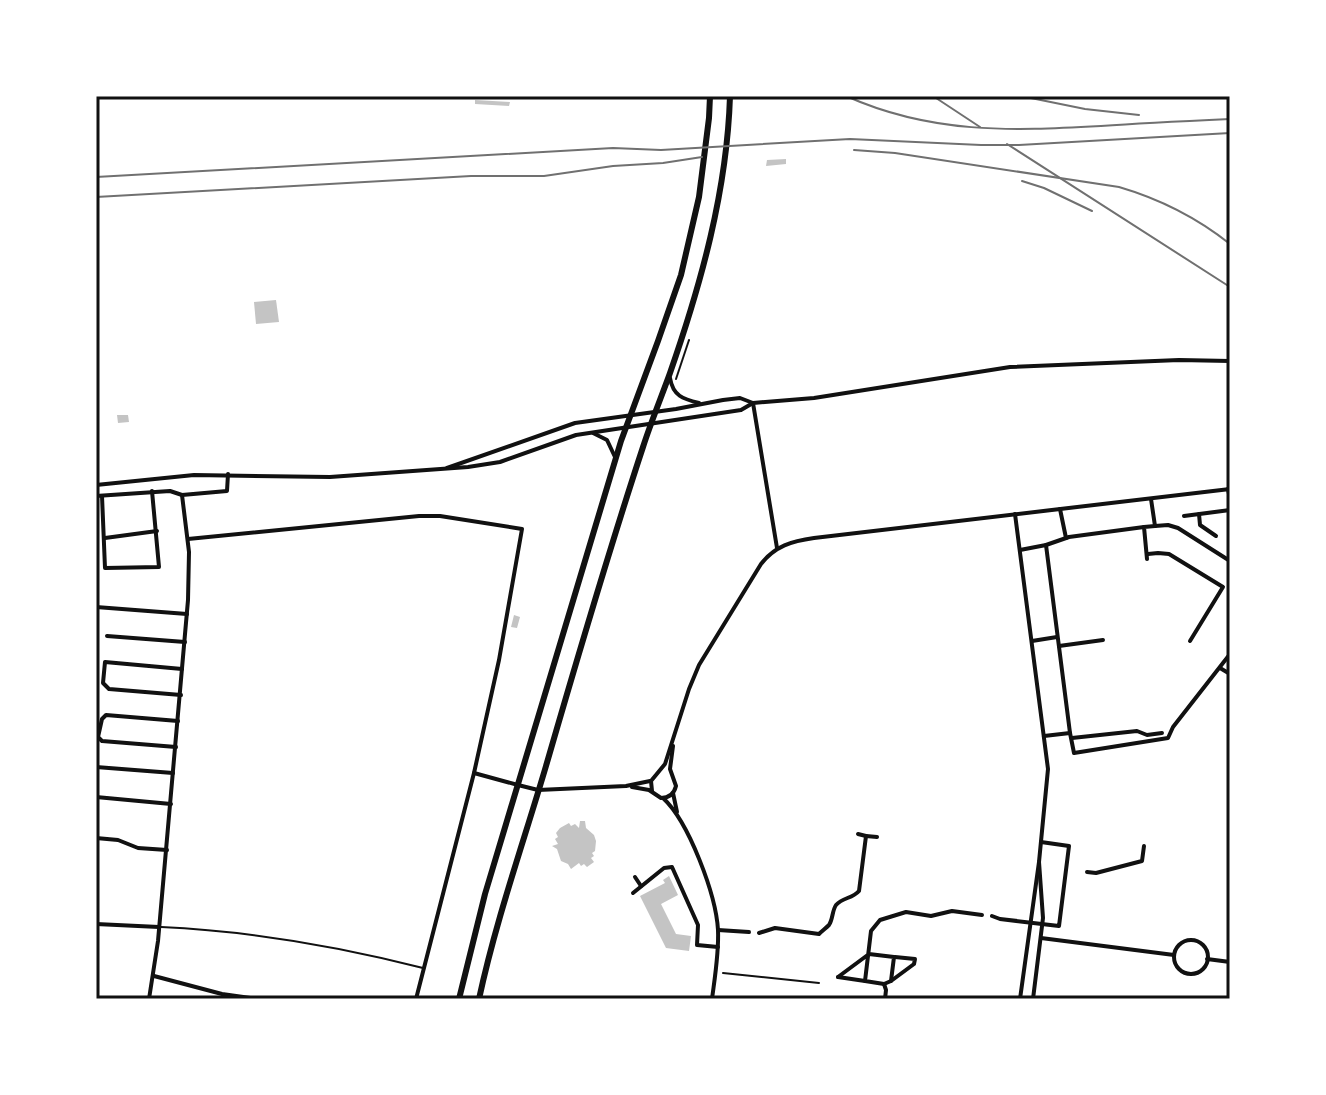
<svg xmlns="http://www.w3.org/2000/svg" width="1326" height="1095" font-family="Arial,sans-serif">
	<rect width="100%" height="100%" fill="#fff"/>
	<!-- building -->
	<g fill="#c4c4c4">
		<path d="M475 100 510 102 509 106 475 104Z"/>
		<path d="M786 159V164L766 166 767 160Z"/>
		<path d="M276 300 279 322 256 324 254 302Z"/>
		<path d="M117 415H128L129 422 118 423Z"/>
		<path d="M514 615 520 617 517 628 511 627Z"/>
		<path d="M580 821H585L586 828 594 835 596 841 595 851 592 853 594 856 591 858 594 862 587 867 584 864 581 866 579 863 571 869 568 864 561 861 557 849 552 846 558 844 555 839 558 837 556 833 560 828 569 823 571 826 575 824 579 828Z"/>
		<path d="M669 876 678 895 661 904 676 934 691 936 689 951 666 948 640 896 665 883 663 880Z"/>
	</g>
	<g fill="none" stroke-linecap="round" stroke-linejoin="round">
		<!-- path -->
		<g stroke="#111" stroke-width="2">
			<path d="M676 379 689 340"/>
			<path d="M723 973 819 983"/>
		</g>
		<!-- service -->
		<path stroke="#111" stroke-width="2" d="M161 927C249 931 337 946 423 968"/>
		<!-- minor -->
		<g stroke="#111" stroke-width="4">
			<path d="M753 403 777 548"/>
			<path d="M1228 489 1230 499"/>
			<path d="M96 496 170 491 182 495 227 491 228 474"/>
			<path d="M102 496 105 568 159 567 152 491"/>
			<path d="M1060 509 1066 538"/>
			<path d="M1015 514 1048 769 1039 862 1020 999"/>
			<path d="M1199 514 1200 525 1216 536"/>
			<path d="M1184 516 1230 510"/>
			<path d="M1155 526 1168 525 1178 528 1230 561"/>
			<path d="M105 538 157 531"/>
			<path d="M188 539 419 516H440L522 529 499 660 474 773 416 999"/>
			<path d="M1046 545 1069 537 1144 527"/>
			<path d="M1020 550 1046 545 1070 733 1074 753 1168 738 1173 727 1230 654"/>
			<path d="M1148 554 1158 553 1169 554 1223 587 1190 641"/>
			<path d="M1147 559 1144 527 1155 526 1151 499"/>
			<path d="M96 607 187 614"/>
			<path d="M107 636 185 642"/>
			<path d="M1032 641 1057 637"/>
			<path d="M1059 646 1103 640"/>
			<path d="M1220 668 1230 674"/>
			<path d="M181 695 109 689 103 683 105 662 182 669"/>
			<path d="M1044 736 1070 733"/>
			<path d="M1072 738 1137 731 1147 735 1162 733"/>
			<path d="M176 747 102 741 98 737 102 719 106 715 178 721"/>
			<path d="M96 767 173 773"/>
			<path d="M474 773 518 785"/>
			<path d="M673 793 677 812"/>
			<path d="M96 797 171 804"/>
			<path d="M663 798C689 822 716 895 718 930 719 953 715 976 712 999"/>
			<path d="M858 834 866 836"/>
			<path d="M96 838 118 840 138 848 167 850"/>
			<path d="M1087 872 1096 873 1142 861 1144 846"/>
			<path d="M635 877 641 886"/>
			<path d="M633 893 664 868 672 867 698 925 697 945 718 947"/>
			<path d="M992 916 1000 919 1059 926 1069 846 1041 842"/>
			<path d="M96 924 159 927"/>
			<path d="M718 930 749 932"/>
			<path d="M759 933 775 928 819 934C822 931 826 928 829 925 833 919 832 911 836 905 843 897 852 899 859 891L866 836 877 837"/>
			<path d="M1041 938 1174 955"/>
			<circle cx="1191" cy="957" r="17"/>
			<path d="M1207 959 1230 962"/>
			<path d="M154 976 222 994 257 999"/>
			<path d="M838 977 869 954 894 957 891 981 884 984 865 981 871 931 880 920 906 912 931 916 952 911 982 915"/>
			<path d="M838 977 865 981"/>
			<path d="M891 981 914 964 915 959 895 957"/>
			<path d="M884 984 886 990 885 999"/>
			<path d="M149 999 158 941 188 600 189 552 182 495"/>
			<path d="M1033 999 1043 918 1039 862"/>
		</g>
		<!-- tertiary -->
		<g stroke="#111" stroke-width="4">
			<path d="M670 378C673 396 683 399 699 403"/>
			<path d="M593 433 607 440 615 457"/>
			<path d="M447 468 575 423 676 409 723 400 740 398 753 403 814 398 1010 367 1179 360 1230 361"/>
			<path d="M96 485 194 475 330 477 468 467 500 462 576 435 741 410 753 403"/>
			<path d="M518 785 538 790 626 786 650 781"/>
			<path d="M632 787 649 790 661 798C669 798 674 794 676 786L670 769 673 746"/>
			<path d="M652 791 651 781 665 764 689 689 699 665 761 564C775 546 792 541 814 538L1230 489"/>
		</g>
		<!-- primary -->
		<g stroke="#111" stroke-width="6">
			<path d="M459 999 485 894 621 441 658 341 681 275 699 197 709 118 710 96"/>
			<path d="M479 999C496 920 523 844 546 766 577 659 608 553 643 447 651 422 661 398 670 373 701 284 727 191 730 96"/>
		</g>
		<!-- rail -->
		<g stroke="#707070" stroke-width="2">
			<path d="M846 96C931 134 1010 131 1101 126 1144 123 1187 121 1230 119"/>
			<path d="M933 96 980 127"/>
			<path d="M1021 96 1085 109 1139 115"/>
			<path d="M1007 144 1230 287"/>
			<path d="M854 150 895 153 1119 187C1160 199 1196 217 1230 244"/>
			<path d="M96 177 613 148 661 150 850 139 981 145H1019L1230 133"/>
			<path d="M1022 181 1044 188 1092 211"/>
			<path d="M96 197 471 176H544L613 166 663 163 702 157"/>
		</g>
	</g>
	<!-- border -->
	<rect width="1326" height="1095" fill="none" stroke="#ffffff" stroke-width="196"/>
	<rect x="98" y="98" width="1130" height="899" fill="none" stroke="#111" stroke-width="3"/>
</svg>
